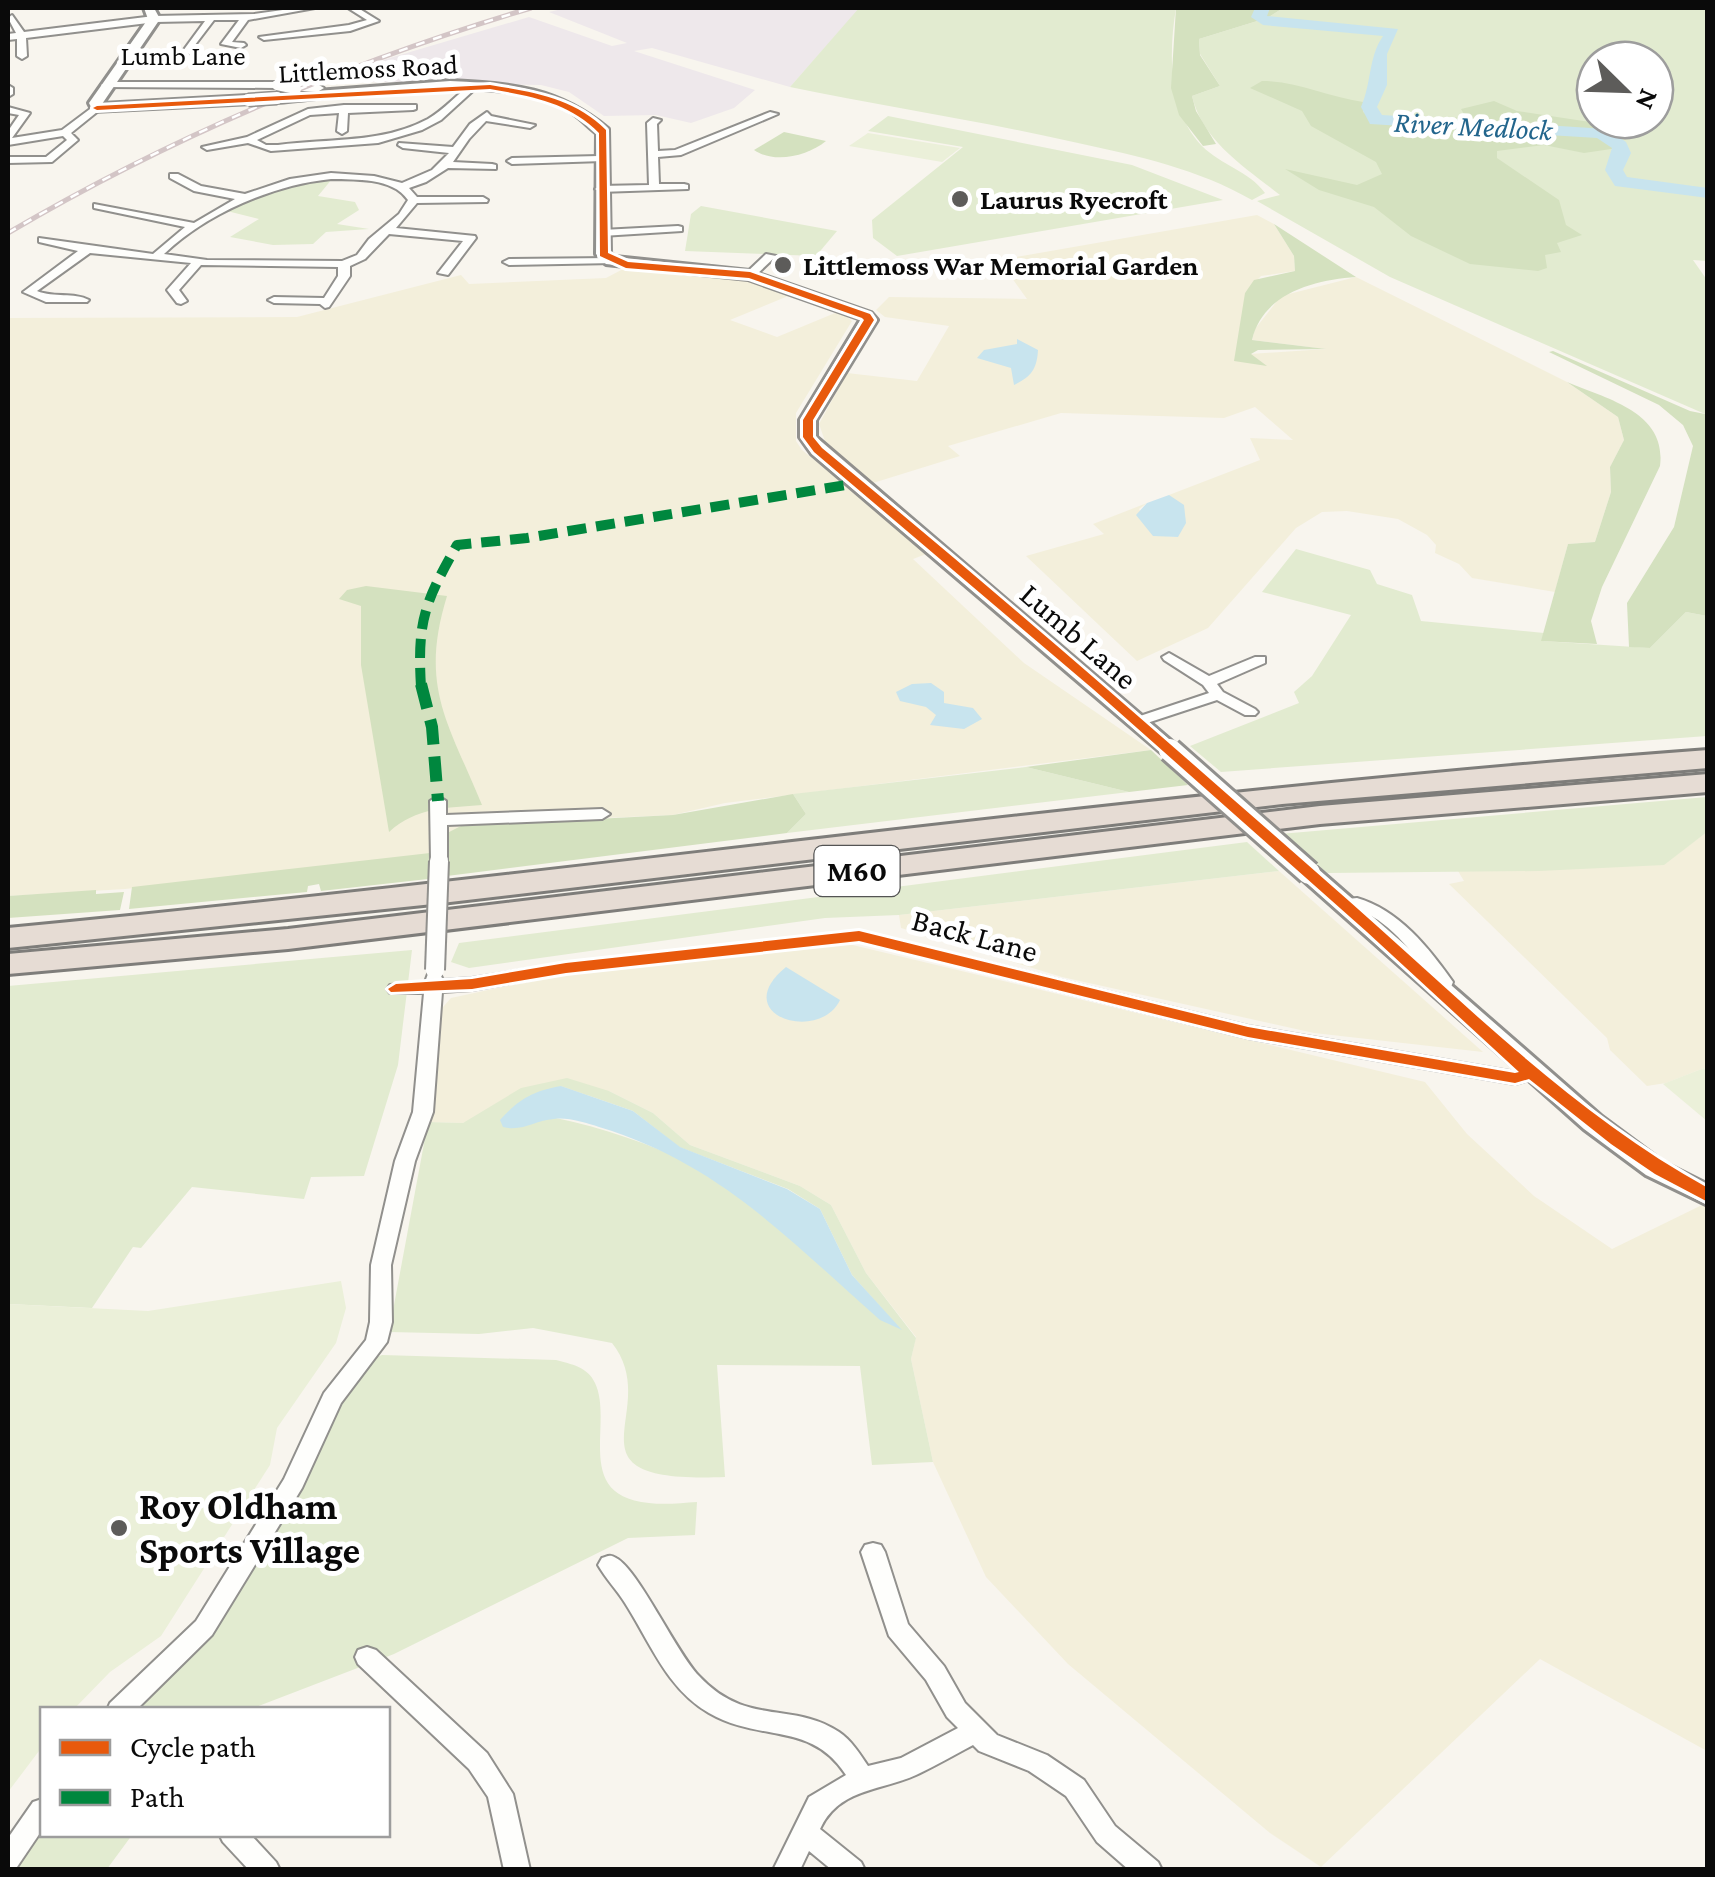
<svg xmlns="http://www.w3.org/2000/svg" width="1715" height="1877" font-family="'Crimson Pro',serif">
	<rect width="100%" height="100%" fill="#f8f5ee"/>
	<!-- industrial -->
	<path fill="#eee8eb" d="M566 8H860L790 87 652 48 634 51 755 90 734 108 691 123 656 115 604 116 569 92 541 85 367 82 375 67 386 64 383 60 529 17 612 46 627 43 549 12Z"/>
	<!-- farmland -->
	<g fill="#f3efdb">
		<path d="M1257 215 1274 224 1294 256 1295 271 1261 276 1245 293 1250 354 1326 349 1252 340 1255 329 1281 296 1356 277 1567 382 1618 417 1624 440 1610 467 1611 492 1595 542 1568 544 1555 592 1472 578 1459 564 1435 553 1436 545 1427 535 1398 519 1347 511 1322 512 1296 528 1208 628 1137 661 1026 556 1104 534 1093 524 1147 503 1139 509 1153 535 1178 537 1169 495 1260 460 1250 438 1293 440 1255 407 1224 418 1061 413 948 446 960 456 873 483 827 447 819 424 847 373 917 381 949 326 885 317 876 310 889 297 1027 299 999 260Z"/>
		<path d="M625 268 733 276 793 294 730 320 777 337 840 311 852 321 796 413V441L802 450 929 553 913 559 1024 663 1151 750 725 803 673 815 469 824 449 832 448 852 378 862 125 889 8 896V318L297 317 461 275 469 284 606 278Z"/>
		<path d="M1707 832V1071L1704 1068 1666 1083 1647 1086 1610 1050 1607 1038 1449 884 1464 881 1458 871 1664 864Z"/>
		<path d="M1279 871 1483 1052 1314 1033 1062 977 901 928 899 915Z"/>
		<path d="M840 942 1425 1082 1467 1134 1534 1196 1612 1249 1702 1205 1708 1208 1707 1751 1540 1659 1321 1867 1270 1833 1068 1664 986 1577 933 1462 911 1359 916 1337 866 1273 831 1205 800 1186 690 1145 653 1113 609 1091 495 1112 463 1123 428 1122 436 1015 451 998 543 978Z"/>
	</g>
	<!-- green -->
	<g fill="#e2ebd0" fill-rule="evenodd">
		<path d="M859 8H1176C1168 56 1169 112 1202 146 1221 165 1249 171 1265 193L1252 200C1198 169 1138 156 1078 143 982 121 886 107 790 87Z"/>
		<path d="M1283 8H1707V261L1693 260 1707 280 1705 414 1390 277 1257 201 1280 195C1245 167 1203 142 1192 96L1220 86 1200 54 1199 39 1267 18ZM1595 60H1655V120H1595Z"/>
		<path d="M888 116 1132 165 1223 200 897 256 873 238 872 220 963 147 868 131Z"/>
		<path d="M332 179 318 196 355 202 359 210 337 224 369 229 326 232 313 244 273 245 230 237 259 219 227 211C259 190 295 184 332 179Z"/>
		<path d="M701 206 837 231 816 256 685 251 691 214Z"/>
		<path d="M1296 549 1370 570 1377 584 1412 595 1421 621 1544 633 1542 641 1650 648 1686 612 1707 616V736L1221 772 1190 746 1299 703 1294 692 1312 676 1351 615 1262 592Z"/>
		<path d="M1026 767 1129 792 787 833 806 814 793 794Z"/>
		<path d="M1707 797V832L1664 865 1539 871 1327 873 1280 834Z"/>
		<path d="M1247 842 1279 871 899 915 825 918 469 968 451 962 459 943Z"/>
		<path d="M412 950 398 1065 364 1176 311 1177 304 1199 192 1187 141 1248 133 1247 92 1308 8 1304V986Z"/>
		<path d="M567 1078 609 1091 653 1113 690 1145 800 1186 831 1205 866 1273 916 1338 911 1359 933 1462 872 1465 860 1366 717 1365 725 1477C552 1484 666 1411 612 1343L533 1328 479 1334 389 1332 428 1122 463 1123 521 1088ZM561 1086 633 1111 679 1147 788 1189 820 1209 852 1275 900 1329C843 1281 759 1197 694 1165 651 1144 603 1128 556 1118Z"/>
		<path d="M382 1355 556 1360C571 1364 588 1367 595 1383 614 1423 572 1496 649 1503 665 1505 681 1503 697 1502L695 1535 628 1538 394 1654 251 1709 133 1710 240 1575 308 1479 333 1402 369 1360Z"/>
		<path d="M42 1820V1834L132 1835 107 1869 8 1870Z"/>
	</g>
	<!-- forest -->
	<g fill="#d4e1bf">
		<path d="M1176 8H1283L1267 18 1199 39 1200 55 1220 86 1192 96 1196 111 1216 144 1203 146 1179 115 1171 88Z"/>
		<path d="M1262 81C1297 81 1328 97 1363 102V112L1377 122 1596 137 1618 148 1584 153 1544 145 1497 151V158L1559 200 1566 225 1582 235 1557 243 1561 252 1545 255 1547 268 1538 271 1470 264 1411 236 1374 207 1319 190 1285 169 1357 185 1382 174 1376 162 1311 126 1302 111 1250 88Z"/>
		<path d="M1494 101 1517 111 1590 122 1596 130 1435 121 1465 116 1461 109Z"/>
		<path d="M784 132 826 141C808 156 774 164 754 150Z"/>
		<path d="M1274 224 1356 277C1314 280 1263 293 1252 340L1326 349 1258 350 1251 354 1267 366 1234 361 1245 293 1254 280 1295 271 1294 256Z"/>
		<path d="M1553 351 1690 411 1705 414 1707 408V616L1686 612 1650 648 1629 647 1627 603 1674 527 1693 446 1683 425 1659 405 1549 352Z"/>
		<path d="M1567 382C1607 399 1667 412 1660 466L1602 587 1591 621 1597 644 1541 641 1568 544 1595 542 1611 492 1610 467 1624 440 1618 417Z"/>
		<path d="M366 586 447 596C419 687 448 722 482 805 447 808 416 807 389 832L361 665V606L339 599 347 590Z"/>
		<path d="M1151 750 1188 785 1129 792 1026 767Z"/>
		<path d="M793 794 806 814 787 833 447 876 449 832 461 826 673 815Z"/>
		<path d="M430 853 428 879 321 891 319 884 308 886 307 892 129 909 132 887Z"/>
		<path d="M96 890V894L124 892 120 910 8 918V896Z"/>
	</g>
	<!-- pitch -->
	<g fill="#ebf0d9">
		<path d="M868 133 960 148 942 162 849 146Z"/>
		<path d="M1704 1068 1707 1071V1121L1663 1084Z"/>
		<path d="M341 1281 346 1308 336 1343 277 1428 270 1465 161 1636 110 1672 74 1709 42 1710V1747L8 1792V1304L148 1311Z"/>
	</g>
	<!-- water -->
	<g fill="#c8e4ee">
		<path d="M1017 339 1038 350C1037 369 1031 377 1014 385L1011 368 977 358 984 350 1017 344Z"/>
		<path d="M1169 495 1184 505 1186 523 1178 537 1153 536 1136 515 1147 503Z"/>
		<path d="M931 683 944 692V703L973 708 982 719 964 729 930 725 936 715 926 707 900 701 896 692 912 684Z"/>
		<path d="M786 967 840 1000C819 1044 727 1015 786 967Z"/>
		<path d="M561 1086 633 1111 680 1147 787 1189 820 1209 852 1275 902 1330 880 1320C789 1240 719 1163 599 1127 587 1123 567 1117 554 1119 535 1120 523 1132 503 1127L500 1120C519 1099 533 1091 561 1086Z"/>
	</g>
	<g fill="none" stroke-linecap="round" stroke-linejoin="round">
		<!-- river -->
		<path fill="#c8e4ee" fill-rule="evenodd" d="M1255 8H1270L1267 16 1398 29 1387 54V85L1377 107 1382 115 1607 129 1626 142 1631 153 1623 170 1627 177 1708 188V198L1615 186 1605 170 1612 148 1597 138 1370 124 1361 107C1372 82 1368 58 1383 36L1263 25 1251 17Z"/>
		<!-- minor casing -->
		<g stroke="#91908d" stroke-width="4">
			<g id="minor">
				<path d="M297 8H315L248 20 232 42 244 43 246 45 241 48 221 44 239 20H214L185 58 180 55 205 21 156 22 26 38 27 56 22 59 17 56V39L8 40V34L16 33 8 18 12 15 24 32 154 16 254 14Z"/>
				<path d="M348 8H358L379 21 350 31 264 40 259 37 349 25 367 20Z"/>
				<path d="M106 82H277L282 85 277 88 103 87 101 85Z"/>
				<path d="M472 84 477 87 475 89 441 120 422 130 378 143 271 151 248 143 207 150 202 147 247 137 308 109 344 105H416V109L413 110 348 113 347 131 342 134 337 131 339 113 310 115 257 140 266 145H278C330 138 381 144 428 119 445 109 457 94 472 84Z"/>
				<path d="M8 85 13 88V94L8 97Z"/>
				<path d="M296 86 319 85 324 88 319 91H293V87Z"/>
				<path d="M94 106 102 108 71 133 78 140 52 162 8 163V157H46L67 140 63 136 8 145V131L19 115 8 113V107L30 113 12 138 62 130Z"/>
				<path d="M487 112 491 116 535 125 530 128 486 121 469 139 453 162 492 164 496 165V169L448 168 426 182 409 188 417 197H483L488 200 487 202 417 203 396 228 475 236 476 238 448 275 438 273 463 241 389 234 365 259 350 266V276L329 307 325 308 320 304 274 303 268 300 274 297 324 298 338 276V267L201 265 179 290 187 301 181 304 177 303 167 290 191 263 90 253 37 291C54 298 74 292 89 300L87 302H46L23 292 78 251 39 242V238L153 254 185 227 94 208V204L194 223 235 199 194 191 170 178V174H178L201 186 245 194 290 179 331 173 374 176 402 183 432 170 449 153 403 148 398 145 399 143 453 147 470 124ZM331 179C356 180 392 177 408 200L399 214 369 239 357 255 342 261 207 260 164 254C207 213 273 185 331 179Z"/>
				<path d="M770 112 778 114 681 155 658 157 659 184H684L688 185V189L600 192 595 189 600 186 649 185 647 123 653 118 661 120 657 124 658 151 675 150Z"/>
				<path d="M599 156 603 157V161L512 164 507 161 512 158Z"/>
				<path d="M678 226 682 227V231L602 236 597 233 602 230Z"/>
				<path d="M766 254 776 256 754 277H746V273Z"/>
				<path d="M611 258 617 261 615 263 509 265 503 262 509 259Z"/>
				<path d="M1169 653 1209 676 1255 657H1265V663L1217 684 1223 692 1255 709 1258 712 1255 715H1245L1217 700 1141 725H1131L1128 722 1131 719 1209 693 1203 685 1164 660 1162 657Z"/>
				<path d="M438 796 446 801V815L602 809 610 814 602 819 447 825V861L439 866 431 861 430 801Z"/>
				<path d="M1357 898C1399 910 1429 948 1453 982L1448 994H1436L1433 990 1435 982C1416 957 1392 923 1361 911 1354 908 1346 909 1338 908L1335 904 1338 900Z"/>
				<path d="M859 931 1248 1026 1515 1072 1533 1067 1542 1073 1540 1077 1515 1084 1248 1038 859 941 566 973 472 990 442 992 433 1112 415 1161 391 1265 392 1322 387 1342 341 1403 302 1488 212 1635 136 1710H107L110 1703 196 1621 284 1479 324 1393 366 1340 370 1322 371 1265 395 1161 413 1112 424 993H390L387 989 390 985 425 982 428 974H440L443 980 472 978 566 963Z"/>
				<path d="M873 1543 881 1545 885 1552 908 1624 944 1666 965 1703 997 1735 1047 1755 1084 1780 1115 1826 1158 1862 1162 1870H1129L1097 1842 1066 1796 1029 1771 979 1751 973 1745C954 1755 935 1766 916 1775 881 1791 839 1788 820 1829L861 1862 865 1870H832L809 1851 800 1870H773L809 1797 846 1775C811 1721 761 1743 709 1713 667 1689 650 1642 625 1603 617 1590 606 1579 598 1565L602 1558C608 1556 610 1554 616 1558 638 1569 676 1652 699 1676 746 1727 793 1701 839 1732 851 1740 860 1754 868 1766L901 1758 958 1728 947 1717 926 1680 889 1636 861 1552 865 1545Z"/>
				<path d="M367 1647 376 1650 487 1753 513 1794 530 1870H504L488 1797 469 1769 358 1664 355 1657 358 1650Z"/>
				<path d="M42 1799V1830L17 1867 8 1870V1838L33 1802Z"/>
				<path d="M219 1834H250L276 1862 280 1870H249L223 1842Z"/>
			</g>
		</g>
		<!-- tertiary casing -->
		<g stroke="#91908d" stroke-width="6">
			<g id="tertiary">
				<path d="M144 8H154L160 19 102 104 248 96 252 97V103L93 111 89 103 148 19Z"/>
				<path d="M450 81C513 84 558 88 608 129L610 253 615 257 750 271 871 313 877 320 816 420V437L1177 746 1180 750 1177 754H1163L812 454 800 437V420L861 319 748 279 606 264 596 254 597 133C589 127 582 119 573 113 507 69 354 95 277 102L271 98 277 94Z"/>
				<path d="M1309 866 1317 868 1602 1117 1664 1163 1708 1185V1205L1646 1175 1584 1129 1301 878 1298 873 1301 868Z"/>
			</g>
		</g>
		<!-- motorway casing -->
		<g stroke="#7e7d7a" stroke-width="6">
			<g id="motorway">
				<path d="M1708 750V768L1282 804 433 904 8 948V928C575 874 1139 792 1708 750Z"/>
				<path d="M1708 774V792L1320 824 288 949 8 974V954L288 929 1320 806Z"/>
			</g>
		</g>
		<!-- minor -->
		<use href="#minor" fill="#fefefc" fill-rule="evenodd"/>
		<!-- tertiary -->
		<use href="#tertiary" fill="#fefefc" fill-rule="evenodd"/>
		<!-- motorway -->
		<use href="#motorway" fill="#e6dcd4" fill-rule="evenodd"/>
		<!-- rail casing -->
		<g stroke="#d3c5c6" stroke-width="5">
			<path id="rail" d="M8 233C174 135 347 63 531 8"/>
		</g>
		<!-- rail -->
		<use href="#rail" stroke="#fff" stroke-width="2.5" stroke-dasharray="9" stroke-linecap="butt"/>
		<!-- minor-bridge-far1 casing -->
		<g stroke="#91908d" stroke-width="12" stroke-linecap="butt">
			<path id="minor-bridge-far1" d="M277 85 296 89"/>
		</g>
		<!-- minor-bridge casing -->
		<g stroke="#91908d" stroke-width="22" stroke-linecap="butt">
			<path id="minor-bridge" d="M435 970 439 861"/>
		</g>
		<!-- tertiary-bridge-far1 casing -->
		<g stroke="#91908d" stroke-width="15" stroke-linecap="butt">
			<path id="tertiary-bridge-far1" d="M248 100 277 98"/>
		</g>
		<!-- tertiary-bridge casing -->
		<g stroke="#91908d" stroke-width="28" stroke-linecap="butt">
			<path id="tertiary-bridge" d="M1170 750 1309 873"/>
		</g>
		<!-- minor-bridge-far1 -->
		<use href="#minor-bridge-far1" stroke="#fefefc" stroke-width="10"/>
		<!-- minor-bridge -->
		<use href="#minor-bridge" stroke="#fefefc" stroke-width="18"/>
		<!-- tertiary-bridge-far1 -->
		<use href="#tertiary-bridge-far1" stroke="#fefefc" stroke-width="12"/>
		<!-- tertiary-bridge -->
		<use href="#tertiary-bridge" stroke="#fefefc" stroke-width="22"/>
		<!-- quiet-far1 -->
		<path stroke="#00873e" stroke-width="10" stroke-dasharray="19 10" stroke-linecap="butt" d="M421 687C417 620 425 602 457 545L527 538 858 483"/>
		<!-- quiet -->
		<path stroke="#00873e" stroke-width="12" stroke-dasharray="25 12" stroke-linecap="butt" d="M421 684 432 727 438 801"/>
		<!-- cycleway casing -->
		<g stroke="#fff" stroke-width="6">
			<path id="cycleway" d="M490 85C533 92 574 98 606 130L608 253 628 262 750 272 870 314 874 320 813 420V437L822 448C1001 595 1175 748 1349 901 1465 1003 1572 1113 1708 1188V1202L1655 1174 1611 1144 1529 1079 1515 1083 1248 1037 859 941 566 973 472 989 391 992 388 989 396 984 472 979 566 963 859 931 1248 1027 1515 1073 1519 1072 1367 932 1093 689 814 452 803 437V420L864 320 862 318 749 278 626 268 600 256 599 133C569 102 530 96 490 89L97 110 93 108 97 106Z"/>
		</g>
		<!-- cycleway -->
		<use href="#cycleway" fill="#e8590c" fill-rule="evenodd"/>
	</g>
	<!-- markers -->
	<g fill="#5d5c5a" stroke="#fff" stroke-width="4">
		<circle cx="960" cy="199" r="10"/>
		<circle cx="783" cy="265" r="10"/>
		<circle cx="119" cy="1528" r="10"/>
	</g>
	<g text-anchor="middle" stroke-width="10" stroke-linejoin="round" paint-order="stroke">
		<!-- far-street labels -->
		<g font-size="28" fill="#0a0a0a" stroke="#fff">
			<text x="183" y="65">Lumb Lane</text>
			<text transform="translate(368 68) rotate(-3)" y="10">Littlemoss Road</text>
		</g>
		<!-- far-poi labels -->
		<g font-size="28" font-weight="bold" fill="#0a0a0a" stroke="#fff" text-anchor="start">
			<text x="980" y="209">Laurus Ryecroft</text>
			<text x="803" y="275">Littlemoss War Memorial Garden</text>
		</g>
		<!-- far-water labels -->
		<g font-size="30" font-style="italic" fill="#22658c" stroke="#fff">
			<text transform="translate(1473 126) rotate(3)" y="10">River Medlock</text>
		</g>
		<!-- shield labels -->
		<rect fill="#fff" stroke="#545454" stroke-width="2.5" x="814.5" y="846" width="85" height="50" rx="8"/>
		<g font-size="30" font-weight="bold" fill="#0a0a0a">
			<text x="857" y="881">M60</text>
		</g>
		<!-- street labels -->
		<g font-size="32" fill="#0a0a0a" stroke="#fff">
			<text transform="translate(1079 636) rotate(41)" y="11">Lumb Lane</text>
			<text transform="translate(975 935) rotate(15)" y="11">Back Lane</text>
		</g>
		<!-- near-poi labels -->
		<g font-size="38" font-weight="bold" fill="#0a0a0a" stroke="#fff" text-anchor="start">
			<text x="139" y="1519">Roy Oldham<tspan x="139" dy="44">Sports Village</tspan></text>
		</g>
	</g>
	<!-- border -->
	<rect width="1715" height="1877" fill="none" stroke="#0a0a0a" stroke-width="20"/>
	<!-- legend -->
	<rect x="40" y="1707" width="350" height="130" fill="#ffffff" stroke="#9d9d9d" stroke-width="2.5"/>
	<rect x="60" y="1740" width="50" height="15" fill="#e8590c" stroke="#9d9d9d" stroke-width="2.5"/>
	<text x="130" y="1757" font-size="30" fill="#0a0a0a">Cycle path</text>
	<rect x="60" y="1790" width="50" height="15" fill="#00873e" stroke="#9d9d9d" stroke-width="2.5"/>
	<text x="130" y="1807" font-size="30" fill="#0a0a0a">Path</text>
	<!-- north arrow -->
	<g transform="translate(1625 90) rotate(113)"><circle r="48" fill="#ffffff" stroke="#9d9d9d" stroke-width="2.5"/>
	<path d="M0-8L18 38L0 25L-18 38Z" fill="#5d5c5a"/>
	<text y="-15" font-size="28" font-weight="bold" text-anchor="middle" fill="#0a0a0a">N</text>
	</g>
</svg>
